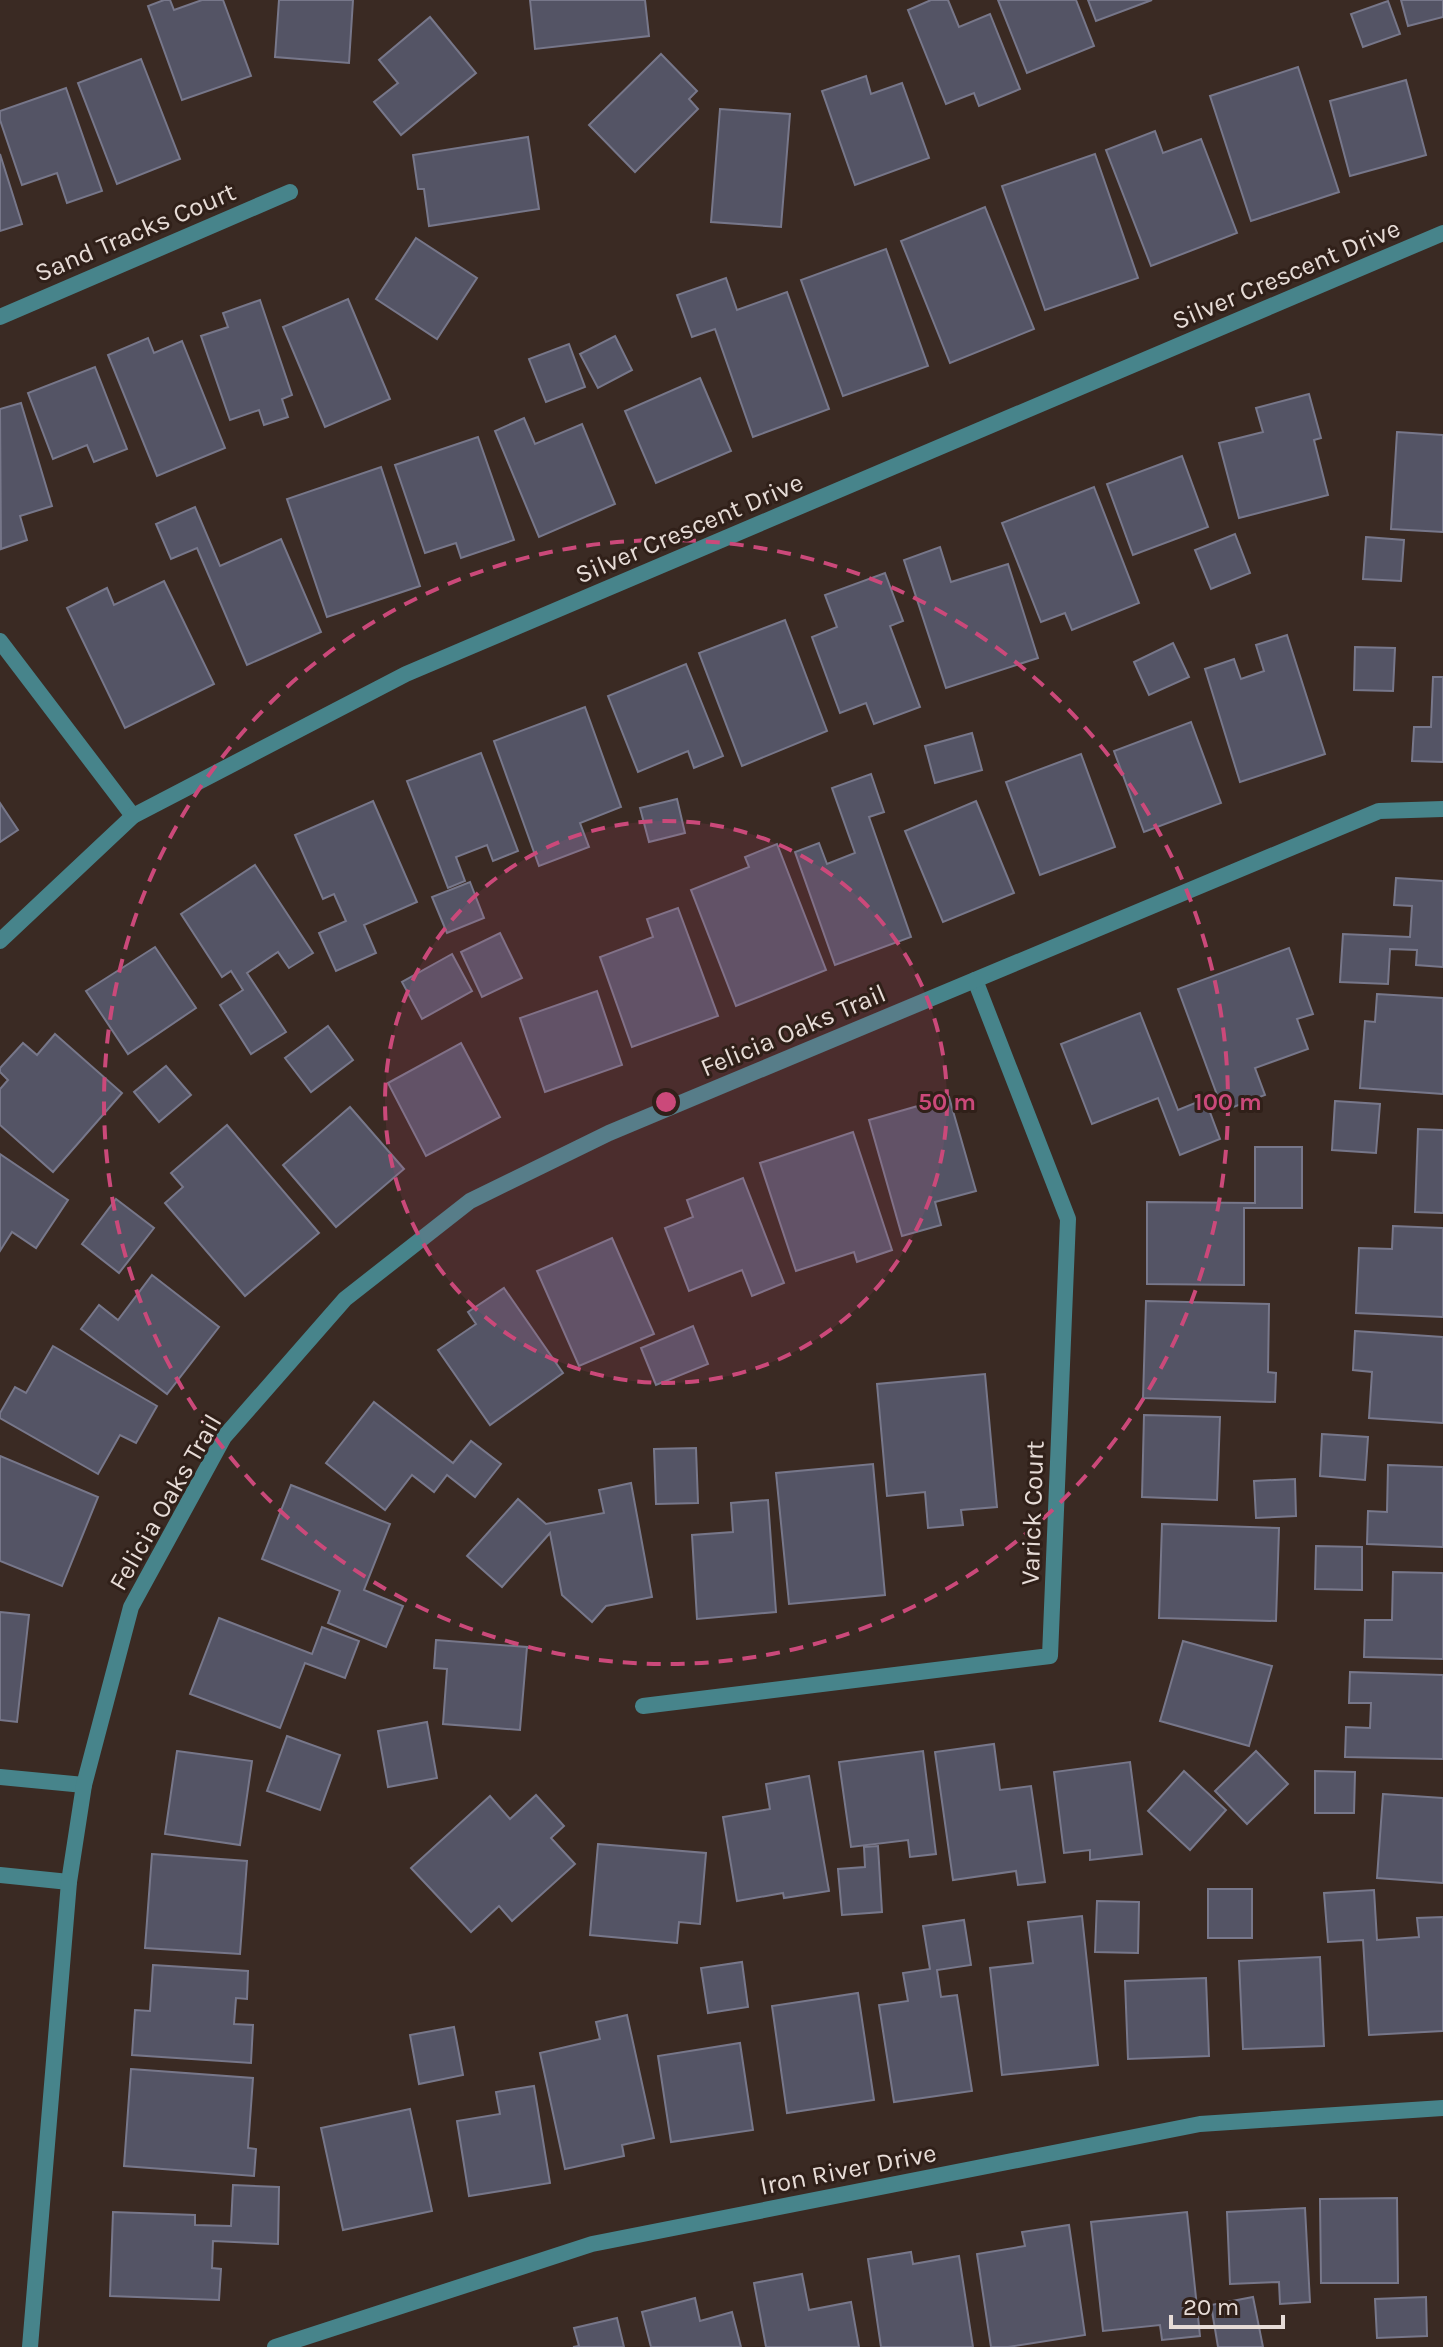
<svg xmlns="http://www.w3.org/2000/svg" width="1443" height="2347" font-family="Karla,sans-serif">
	<rect width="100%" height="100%" fill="#3a2a23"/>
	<!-- building -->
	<g fill="#545465" stroke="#77778a" stroke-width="2">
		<path d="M164 0H170L174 10 202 0H223L251 76 182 100 148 6Z"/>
		<path d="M279 0H353L349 63 275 57Z"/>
		<path d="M530 0H645L649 36 535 49Z"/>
		<path d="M931 0H948L959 27 990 14 1020 89 979 106 974 93 946 104 908 10Z"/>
		<path d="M998 0H1076L1094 46 1027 73Z"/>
		<path d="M1088 0H1152L1096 21Z"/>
		<path d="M1401 0H1443V17L1408 26Z"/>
		<path d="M1388 1 1400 34 1363 47 1351 14Z"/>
		<path d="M430 17 476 73 401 135 374 102 398 83 379 60Z"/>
		<path d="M661 54 697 91 689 99 698 109 635 172 589 125Z"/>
		<path d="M141 59 180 159 117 184 78 83Z"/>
		<path d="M1298 67 1339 192 1251 221 1210 96Z"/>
		<path d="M866 76 871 94 902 83 929 158 855 185 822 91Z"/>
		<path d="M1406 80 1426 155 1350 176 1330 101Z"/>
		<path d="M66 88 102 191 67 203 57 173 22 185 0 120V111Z"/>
		<path d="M720 109 790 114 781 227 711 222Z"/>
		<path d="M1155 131 1163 153 1201 139 1237 233 1151 266 1106 150Z"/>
		<path d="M528 137 539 209 429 226 424 189H418L413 155Z"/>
		<path d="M0 154 22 224 0 231Z"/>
		<path d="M1095 154 1138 278 1045 310 1002 186Z"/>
		<path d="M985 207 1034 329 950 363 901 241Z"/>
		<path d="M416 238 477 278 437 339 376 299Z"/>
		<path d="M886 249 928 366 843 396 801 280Z"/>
		<path d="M726 278 737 310 787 292 829 409 753 437 715 329 692 337 677 295Z"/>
		<path d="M348 299 390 399 325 427 283 327Z"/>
		<path d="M260 300 292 395 282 399 288 417 264 425 259 410 230 420 201 336 228 327 223 313Z"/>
		<path d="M615 336 632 370 598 388 580 354Z"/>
		<path d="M148 338 154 353 182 341 225 448 157 476 108 355Z"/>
		<path d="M569 344 585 387 546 402 529 359Z"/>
		<path d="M95 367 127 449 94 462 87 445 53 459 28 393Z"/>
		<path d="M700 378 731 451 656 483 625 411Z"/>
		<path d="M1309 394 1321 438 1314 440 1328 495 1239 518 1219 443 1263 432 1256 408Z"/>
		<path d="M21 403 52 506 20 516 27 540 1 549 0 409Z"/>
		<path d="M524 418 535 444 582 424 615 504 539 537 495 431Z"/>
		<path d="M1397 432 1443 435V532L1391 529Z"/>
		<path d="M478 437 514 540 461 558 456 543 425 553 395 465Z"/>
		<path d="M1182 456 1208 527 1133 555 1107 484Z"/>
		<path d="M381 467 420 586 327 617 287 499Z"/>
		<path d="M1094 487 1139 603 1072 630 1065 613 1041 622 1002 523Z"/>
		<path d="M195 507 220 566 281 539 321 632 247 665 197 548 171 559 156 524Z"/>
		<path d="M1235 534 1250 573 1211 589 1195 550Z"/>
		<path d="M1366 537 1404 540 1401 581 1363 579Z"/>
		<path d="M940 547 951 582 1008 564 1038 658 946 688 904 560Z"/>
		<path d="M885 573 903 621 890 626 920 707 874 724 866 703 840 713 812 637 837 627 825 595Z"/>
		<path d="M164 581 214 684 125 728 67 608 107 588 114 605Z"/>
		<path d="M785 620 827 731 742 766 699 653Z"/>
		<path d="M1287 635 1325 754 1240 782 1205 669 1234 659 1241 679 1264 671 1256 645Z"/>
		<path d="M1173 643 1189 677 1149 695 1134 662Z"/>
		<path d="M1355 647 1395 648 1393 691 1354 690Z"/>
		<path d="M686 664 723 756 694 768 688 751 638 772 608 696Z"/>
		<path d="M1433 677H1443V762L1412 761 1414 727H1431Z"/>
		<path d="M585 707 621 807 580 823 589 847 539 866 494 741Z"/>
		<path d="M1191 722 1221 803 1144 832 1114 751Z"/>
		<path d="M972 733 982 770 935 783 925 746Z"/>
		<path d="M481 753 518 851 493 861 487 845 456 857 465 881 448 888 407 781Z"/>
		<path d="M1081 754 1115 847 1040 875 1006 782Z"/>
		<path d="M871 774 884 812 869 817 911 937 835 965 795 852 819 843 827 864 855 853 832 788Z"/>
		<path d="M677 799 685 833 649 842 640 808Z"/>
		<path d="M373 801 417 902 364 925 376 953 336 971 319 933 346 921 334 894 323 899 295 835Z"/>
		<path d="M976 801 1014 893 943 922 905 831Z"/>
		<path d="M0 803 18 830 0 842Z"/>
		<path d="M777 844 826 970 736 1006 691 890 749 867 745 857Z"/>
		<path d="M255 865 313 953 289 968 278 952 247 973 286 1032 251 1054 220 1005 243 990 231 971 222 977 181 914Z"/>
		<path d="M1396 878 1443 881V967L1416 965 1417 950 1390 949 1388 984 1340 982 1343 934 1410 937 1412 906 1394 905Z"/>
		<path d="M470 882 484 918 447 933 432 897Z"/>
		<path d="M678 908 718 1016 632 1047 600 957 653 937 647 919Z"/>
		<path d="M500 933 522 978 482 997 461 952Z"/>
		<path d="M155 947 196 1008 128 1054 86 991Z"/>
		<path d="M1289 948 1313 1014 1297 1019 1308 1049 1255 1068 1265 1095 1223 1111 1178 989Z"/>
		<path d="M452 954 472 991 422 1019 402 982Z"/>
		<path d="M597 991 622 1065 545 1092 520 1018Z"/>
		<path d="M1377 994 1443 998V1094L1360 1088 1365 1021 1375 1022Z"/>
		<path d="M1140 1013 1178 1110 1205 1099 1220 1139 1180 1155 1158 1098 1092 1124 1061 1044Z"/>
		<path d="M328 1026 353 1060 311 1092 285 1058Z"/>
		<path d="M55 1034 122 1093 53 1172 0 1125V1089L8 1080 0 1072V1068L23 1043 37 1055Z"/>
		<path d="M461 1043 500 1117 426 1156 388 1083Z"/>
		<path d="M166 1066 191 1095 159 1122 134 1092Z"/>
		<path d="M949 1097 976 1191 935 1202 941 1225 902 1236 869 1120Z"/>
		<path d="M1335 1101 1380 1104 1376 1153 1332 1150Z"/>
		<path d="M350 1107 404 1169 336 1227 283 1165Z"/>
		<path d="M227 1125 319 1233 245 1296 165 1203 183 1187 171 1173Z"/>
		<path d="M1418 1129 1443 1130V1213L1415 1212Z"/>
		<path d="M853 1132 892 1250 857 1262 854 1252 796 1271 760 1163Z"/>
		<path d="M1255 1147H1302V1208H1244V1285L1147 1284V1202L1255 1203Z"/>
		<path d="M0 1154 68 1200 36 1248 12 1232 0 1251Z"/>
		<path d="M743 1178 784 1283 752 1296 742 1270 689 1291 665 1228 693 1217 687 1200Z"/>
		<path d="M116 1199 154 1228 119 1273 82 1244Z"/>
		<path d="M1393 1226 1443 1228V1317L1356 1313 1359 1248 1392 1249Z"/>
		<path d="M612 1238 654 1334 579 1366 537 1271Z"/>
		<path d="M152 1275 219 1327 167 1394 81 1329 99 1305 118 1320Z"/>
		<path d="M504 1288 563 1373 490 1425 438 1350 476 1324 468 1312Z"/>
		<path d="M1146 1301 1269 1304 1268 1372 1276 1373 1275 1402 1143 1398Z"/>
		<path d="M693 1326 708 1364 656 1385 641 1348Z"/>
		<path d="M1355 1331 1443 1337V1423L1369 1418 1372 1372 1353 1370Z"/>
		<path d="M53 1346 157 1406 136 1443 120 1435 98 1474 0 1418V1413L15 1387 26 1393Z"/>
		<path d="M985 1374 997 1507 961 1510 963 1525 928 1528 925 1492 887 1496 877 1384Z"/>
		<path d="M374 1402 453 1463 471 1441 501 1464 475 1497 447 1475 434 1492 412 1475 385 1510 326 1463Z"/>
		<path d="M1144 1415 1220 1417 1217 1500 1142 1497Z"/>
		<path d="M1322 1434 1368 1437 1365 1480 1320 1476Z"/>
		<path d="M696 1448 698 1503 656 1504 654 1449Z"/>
		<path d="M0 1456 98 1497 62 1586 0 1561Z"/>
		<path d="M873 1464 885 1595 789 1604 776 1473Z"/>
		<path d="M1388 1465 1443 1467V1547L1367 1544 1368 1511 1387 1512Z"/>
		<path d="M1295 1479 1296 1516 1256 1518 1254 1481Z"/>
		<path d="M631 1483 652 1597 606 1606 592 1622 562 1595 550 1533 502 1587 467 1556 518 1499 546 1524 604 1513 599 1490Z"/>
		<path d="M291 1485 390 1524 364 1590 403 1606 386 1647 328 1623 340 1591 262 1559Z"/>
		<path d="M768 1500 776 1612 697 1619 692 1535 733 1532 731 1503Z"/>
		<path d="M1162 1524 1279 1528 1276 1621 1159 1618Z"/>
		<path d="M1316 1546 1362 1547V1590L1315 1589Z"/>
		<path d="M1393 1572 1443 1573V1659L1364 1657 1365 1620H1392Z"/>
		<path d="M0 1612 29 1615 17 1722 0 1720Z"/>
		<path d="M219 1618 312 1654 322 1627 359 1641 345 1678 305 1663 280 1728 190 1694Z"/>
		<path d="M436 1640 527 1647 520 1730 443 1724 447 1669 434 1668Z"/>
		<path d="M1183 1641 1272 1666 1249 1746 1160 1721Z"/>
		<path d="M1350 1672 1443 1675V1759L1345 1757 1346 1727 1370 1728 1371 1703H1349Z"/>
		<path d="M427 1722 437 1778 388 1787 378 1731Z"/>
		<path d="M287 1736 340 1755 320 1810 267 1791Z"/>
		<path d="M994 1744 1000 1790 1031 1786 1045 1882 1018 1885 1016 1871 953 1880 935 1752Z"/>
		<path d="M177 1751 252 1761 240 1845 165 1834Z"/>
		<path d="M923 1751 936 1854 910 1857 908 1840 851 1847 839 1762Z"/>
		<path d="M1256 1751 1288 1784 1247 1824 1215 1791Z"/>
		<path d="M1130 1762 1142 1854 1090 1860V1850L1064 1853 1054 1772Z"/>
		<path d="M1184 1771 1226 1810 1190 1850 1148 1811Z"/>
		<path d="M1315 1771 1355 1772 1354 1813H1315Z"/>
		<path d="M809 1776 829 1891 784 1898 783 1893 737 1901 723 1817 770 1809 766 1784Z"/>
		<path d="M1383 1794 1443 1798V1883L1377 1878Z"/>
		<path d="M536 1795 564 1826 551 1838 575 1864 512 1921 499 1906 471 1932 411 1868 490 1796 510 1819Z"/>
		<path d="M598 1844 706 1853 700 1924 679 1922 677 1943 590 1935Z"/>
		<path d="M878 1846 882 1912 842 1915 838 1869 865 1867 864 1847Z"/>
		<path d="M152 1854 247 1861 240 1954 145 1948Z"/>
		<rect x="1208" y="1889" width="44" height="49"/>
		<path d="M1374 1890 1377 1940 1419 1937 1417 1918 1443 1917V2031L1369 2035 1363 1940 1328 1942 1324 1893Z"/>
		<path d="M1097 1901 1139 1902 1138 1953 1095 1952Z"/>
		<path d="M1082 1916 1098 2065 1002 2075 990 1968 1033 1963 1028 1922Z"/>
		<path d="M964 1920 971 1965 937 1970 941 1997 957 1995 972 2091 894 2102 879 2005 908 2001 903 1973 930 1969 923 1926Z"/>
		<path d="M1320 1957 1324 2046 1243 2049 1239 1961Z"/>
		<path d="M742 1962 748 2007 708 2013 701 1968Z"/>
		<path d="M153 1965 248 1971 247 1999 236 1998 234 2024 253 2025 251 2063 132 2055 135 2010 150 2011Z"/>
		<path d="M1206 1978 1209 2056 1128 2059 1125 1981Z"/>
		<path d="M858 1993 874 2100 787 2113 772 2006Z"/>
		<path d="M627 2015 654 2138 622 2145 624 2156 565 2169 540 2053 600 2039 596 2022Z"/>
		<path d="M454 2027 463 2075 419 2084 410 2035Z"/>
		<path d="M740 2043 753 2130 671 2142 658 2056Z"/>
		<path d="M131 2069 253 2078 248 2148 256 2149 254 2176 124 2166Z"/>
		<path d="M534 2086 550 2183 469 2196 457 2121 500 2114 496 2092Z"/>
		<path d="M410 2109 432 2211 343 2230 321 2128Z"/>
		<path d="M233 2185 279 2187 278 2244 213 2241 212 2268 221 2269 219 2300 110 2296 113 2212 195 2215V2225L231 2226Z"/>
		<path d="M1397 2198 1398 2283H1321L1320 2199Z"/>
		<path d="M1305 2208 1310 2302 1280 2304 1279 2282 1230 2284 1227 2212Z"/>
		<path d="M1187 2212 1200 2336 1162 2340 1160 2325 1103 2331 1091 2222Z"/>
		<path d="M1069 2225 1085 2335 1008 2347H991L977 2254 1025 2246 1022 2232Z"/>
		<path d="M911 2252 913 2264 959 2256 973 2347H881L868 2259Z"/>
		<path d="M802 2274 809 2310 851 2302 859 2347H766L754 2283Z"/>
		<path d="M1253 2297 1263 2347H1218L1211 2305Z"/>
		<path d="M1426 2297 1427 2336 1377 2338 1375 2299Z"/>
		<path d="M695 2298 700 2321 732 2312 741 2347H651L642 2312Z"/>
		<path d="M617 2318 624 2347H573L579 2346 574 2328Z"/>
	</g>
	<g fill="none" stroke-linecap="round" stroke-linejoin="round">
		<!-- minor -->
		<g stroke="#47848b" stroke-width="16">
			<path d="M0 317 290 192"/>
			<path d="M0 641 133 816"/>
			<path d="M0 941 133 816 406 674 1443 233"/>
			<path d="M643 1706 1050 1656 1068 1219 975 980"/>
			<path d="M0 1777 84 1785"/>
			<path d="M0 1875 69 1882"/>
			<path d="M30 2347 69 1882 84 1785 131 1607 224 1437 345 1299 470 1201 609 1133 1379 811 1443 809"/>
			<path d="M275 2347 592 2244 1200 2124 1443 2108"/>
		</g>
	</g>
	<!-- distance rings -->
	<circle cx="666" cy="1102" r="281" fill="#cb497a" fill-opacity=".12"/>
	<g fill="none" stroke="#cb497a" stroke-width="4" stroke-dasharray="14 10">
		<circle cx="666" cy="1102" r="281"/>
		<circle cx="666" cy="1102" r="562"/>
	</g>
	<g text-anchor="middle" stroke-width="6" stroke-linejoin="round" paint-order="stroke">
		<!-- street labels -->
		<g font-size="26" fill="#e7dcd7" stroke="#302019">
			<text transform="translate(135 232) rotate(-23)" y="9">Sand Tracks Court</text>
			<text transform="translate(1286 274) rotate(-23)" y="9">Silver Crescent Drive</text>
			<text transform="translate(689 528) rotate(-23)" y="9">Silver Crescent Drive</text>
			<text transform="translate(793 1030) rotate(-23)" y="9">Felicia Oaks Trail</text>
			<text transform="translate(165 1502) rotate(-60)" y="9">Felicia Oaks Trail</text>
			<text transform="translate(1032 1513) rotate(-88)" y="9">Varick Court</text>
			<text transform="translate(848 2169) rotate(-11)" y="9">Iron River Drive</text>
		</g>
	</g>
	<circle cx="666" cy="1102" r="12" fill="#cb497a" stroke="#302019" stroke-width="4"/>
	<g font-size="24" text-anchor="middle" font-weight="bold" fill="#cb497a" stroke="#302019" stroke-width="6" stroke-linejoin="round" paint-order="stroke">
		<text x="947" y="1110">50 m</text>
		<text x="1228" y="1110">100 m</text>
	</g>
	<!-- scale -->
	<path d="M1171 2315v12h112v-12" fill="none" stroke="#e7dcd7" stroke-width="4"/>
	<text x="1183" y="2315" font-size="24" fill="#e7dcd7" stroke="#302019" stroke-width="6" paint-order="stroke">20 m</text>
</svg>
